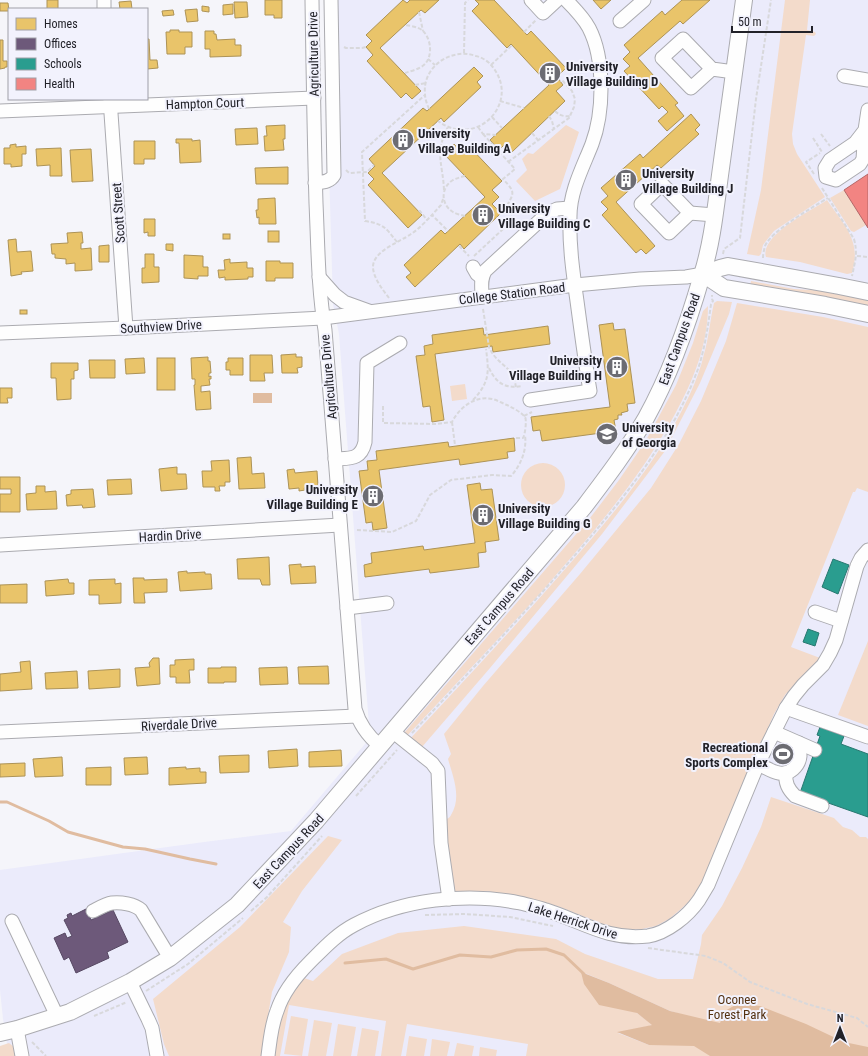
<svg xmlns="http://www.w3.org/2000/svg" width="868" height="1056" font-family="'Roboto Condensed',sans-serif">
	<rect width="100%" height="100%" fill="#f5f5fa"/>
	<!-- built -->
	<path fill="#ebebfb" d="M324 0H868V1056H9L8 1050 3 1019 0 990V870L204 842 291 831 370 738 339 334 333 304Z"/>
	<!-- green -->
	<g fill="#f3dbcb" fill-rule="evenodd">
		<path d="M785 0H810L807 30 815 32 816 34 814 36 806 35 792 134 793 144 797 154 825 197 774 231 766 241 763 245 761 254 759 256 747 254 761 190Z"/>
		<path d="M566 125 579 132 560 189 535 201 516 181 527 170 522 159 528 153 533 154Z"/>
		<path d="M844 190 866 225 854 232 851 231 830 198Z"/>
		<path d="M827 200C844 225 862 241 852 273L847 274 800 262 766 257C759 236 812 210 827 200Z"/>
		<path d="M751 281 794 289 827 291 868 299V307L750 286Z"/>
		<path d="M717 301 732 302 729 314 700 383 665 451 602 534 490 668 422 747 409 740C462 683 515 627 566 568 613 515 660 459 690 394 696 381 701 367 704 354 709 337 710 320 714 303Z"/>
		<path d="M737 303 823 317 868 327V492L857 488 855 492H853L791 647 820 658 793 686 785 695 774 714 746 779 704 879 695 896 681 909 669 919 656 926 642 929 622 930 605 925 560 907 529 898 486 891H454L444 821C446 819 450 818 451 815 462 797 453 777 448 759L451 754 444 734 483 686 580 574 651 488 679 444 701 401 726 341Z"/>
		<path d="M708 306C708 345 693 381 675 414 640 479 591 535 543 590 498 640 451 689 405 738L404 733 590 518 619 480 645 442 676 385 693 343 703 311Z"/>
		<path d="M465 384 467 399 452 401 450 386Z"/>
		<circle cx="543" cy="485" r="22"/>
		<path d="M868 641V726L838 715Z"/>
		<path d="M771 797 834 818 843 827 852 830 860 837H866L868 839V1056H526L528 1044 407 1024 401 1056H381L386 1021 289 1005 280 1056H273L279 1021 292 994 304 978 313 981 342 954 398 933 464 926 556 939 585 954 658 979H693L701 944 702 935 722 906 742 868 761 827ZM582 972 609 983 670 1011 684 1015 649 1045 618 1033 653 1025Z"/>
		<path d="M328 836 342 840 302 891 283 922 291 927 289 952 272 992 266 1028 263 1056H169L164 1044 153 999 240 927Z"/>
		<path d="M291 1016 308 1019 302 1056 284 1054Z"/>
		<path d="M314 1020 332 1023 326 1056H308Z"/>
		<path d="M338 1024 356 1027 351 1056H333Z"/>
		<path d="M362 1028 379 1031 375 1056H357Z"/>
		<path d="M409 1036 427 1039 424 1056H406Z"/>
		<path d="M432 1039 450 1042 447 1056H430Z"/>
		<path d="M9 1043 14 1047 15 1056H0V1046Z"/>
		<path d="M457 1043 474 1046 472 1056H454Z"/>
		<path d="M480 1047 497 1050 496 1056H479Z"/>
	</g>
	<!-- water -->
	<g fill="#e0bca0">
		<rect x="253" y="393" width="19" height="10"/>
		<path d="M581 972 609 983 670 1011 720 1023 725 1011 737 1004 760 1006 806 1024 844 1042 868 1047V1056H710L694 1046 649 1045 617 1032 652 1025 637 1013 599 1005 584 984Z"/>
	</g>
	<!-- homes -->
	<g fill="#e9c46a" stroke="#ad9356">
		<rect x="47" y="0" width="11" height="9"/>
		<path d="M265 0H282V18H274V15H265Z"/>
		<path d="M403 0 407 3 410 0H439L425 13 421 10 380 48 421 91 412 99 406 93 401 98 367 61 373 55 366 47 372 41 366 35Z"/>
		<path d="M475 0H494L527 35 531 31 566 68 557 77 563 85 556 91 565 101 512 152 505 144 499 150 490 140 549 85 511 44 507 48 472 11 479 4Z"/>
		<path d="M593 0H611L601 9Z"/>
		<path d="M682 0H710L683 24 680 21 638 58 678 103 675 105 684 116 667 131 658 121 668 112 662 106 659 109 624 71 630 66 623 59 630 52 624 45 662 11 665 15Z"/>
		<path d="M131 1 132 9H120L119 2Z"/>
		<path d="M234 2H247L248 17 235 18Z"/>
		<path d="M0 3H8L9 11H0Z"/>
		<path d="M233 4V14L223 15V5Z"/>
		<path d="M202 6 209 7V12L202 11Z"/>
		<path d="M197 9 198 21 187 22 185 10Z"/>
		<path d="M173 10 174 15 163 16 162 11Z"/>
		<path d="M170 30H179V32H192V47H185V54H167L166 32H170Z"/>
		<path d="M205 31H214V34H216L217 40 235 39V45H241V56L210 57V49H205Z"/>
		<path d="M147 39H149L150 60H157L158 68 147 69Z"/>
		<path d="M0 40H3V61H7V67H5V68L0 69Z"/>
		<path d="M474 67 483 76 477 82 481 87 444 122 441 118 382 173 422 215 408 228 368 185 374 179 368 173 375 166 369 159 423 108 427 111Z"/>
		<path d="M691 114 700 125 695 130 699 134 661 168 657 165 616 202 655 246 646 254 641 249 636 253 602 215 608 209 601 202 608 196 601 188 640 154 643 158Z"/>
		<path d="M285 125V139H283L284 150 265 151 264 136H267L266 126Z"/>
		<path d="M257 128 258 144 236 145 235 129Z"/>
		<path d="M176 139H192V141L200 140 201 162 180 163 179 143H176Z"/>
		<path d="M134 141H155V159H144V164H134Z"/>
		<path d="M16 144V147L26 146V154H22V166L11 167V164H4V148H10V145Z"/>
		<path d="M454 144 460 151 467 144 502 181 492 190 499 197 492 204 501 213 464 249 460 244 415 287 406 277 411 273 404 265 441 230 445 234 485 197 444 154Z"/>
		<path d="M61 148 62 176H50V165L37 166 36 149Z"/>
		<path d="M91 149 93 181 72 182 70 150Z"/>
		<path d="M288 167V184H256L255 168Z"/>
		<path d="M275 198 276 224H259V217L257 218 256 210H258V199Z"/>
		<path d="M144 219H155V236H148V232L144 233Z"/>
		<rect x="268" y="231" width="11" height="11"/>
		<path d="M82 232 83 243H81V249L91 248 92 270 75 271V263L66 264V259L55 258V254H52L51 244 68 243 67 233Z"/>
		<rect x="223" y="234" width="7" height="5"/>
		<path d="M16 239 17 252 31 251 33 271 21 272 22 274 11 276 8 240Z"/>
		<path d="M166 244H173V251L166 250Z"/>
		<path d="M109 245V262H99V246Z"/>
		<path d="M145 254H154V267H159V282L142 283V268H145Z"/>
		<path d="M184 255 203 256V267H208V276H198V279L184 278Z"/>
		<path d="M230 259V263L247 262V268H253V277H248V279L225 280V277L219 278 218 270H225L224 260Z"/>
		<path d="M266 261H280V263H293V278H275V281H266Z"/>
		<rect x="20" y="310" width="7" height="4"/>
		<path d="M613 323 614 330 625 329 635 403 627 404 628 411 621 413 622 415H618V419L614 420 616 431 542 441 540 430 533 431 531 417 610 407 599 325Z"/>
		<path d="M548 326 550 344 493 352 492 346 435 354 444 420 432 422 430 406 423 407 416 356 425 355 424 346 433 344 432 335 483 328 484 335Z"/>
		<path d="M296 354V357H302V367L297 368 298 373H282L281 355Z"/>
		<path d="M250 355H272L273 373H264L265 381H250Z"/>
		<path d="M208 357V361H210L211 373H209V377L211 376V379H209L210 385 201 386V392L210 391 211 409 196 410 194 385H195V379H192L191 358Z"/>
		<path d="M144 358 145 373 126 374 125 359Z"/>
		<rect x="157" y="358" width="18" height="32"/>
		<path d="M228 358H243V375H230V370H226V362H228Z"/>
		<path d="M89 360H115V378H90Z"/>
		<path d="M51 363H78V370L74 371V379H71V399L57 400 56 378H51Z"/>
		<path d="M0 388H12V398H7L8 403H0Z"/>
		<path d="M514 438 515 451 507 452 508 458 460 465 459 459 379 470 387 528 373 530 372 522 366 523 359 471 368 470 367 461 377 460 376 451 448 442 449 447Z"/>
		<path d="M251 457 252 474 264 473 265 488 239 489 237 458Z"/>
		<path d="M229 460 230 482H225V486H219L220 491H215V487H203L202 471H212L211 461Z"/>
		<path d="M177 467V474H186L187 489 161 491 159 469Z"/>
		<path d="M294 469 295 473 317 471 318 486 304 488 305 490 299 491V488L289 489 287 470Z"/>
		<path d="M0 477H20V512H0V494H11V489H0Z"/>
		<path d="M131 479 132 494 108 495 107 480Z"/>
		<path d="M480 483 481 490 492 489 499 540 485 542 486 552 478 553 479 567 430 573 429 569 365 577 364 565 372 563 371 553 423 546 424 550 475 543 467 485Z"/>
		<path d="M36 486H45V492L56 491 57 509 27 510 26 494 36 493Z"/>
		<path d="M93 489 95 507 83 508 82 505 67 506 66 495 71 494V490Z"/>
		<path d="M269 557 270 585H262L260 579H238L237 559Z"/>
		<path d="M301 564V567L315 566 316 583 291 584 289 565Z"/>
		<path d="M187 571V573L205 572V574H211L212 589 180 591 178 572Z"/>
		<path d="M133 578H144V580L167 579V592L144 593 145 603H134Z"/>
		<path d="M68 579 69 583H74V594L46 596 45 581Z"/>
		<path d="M115 579V584L121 583V603L99 604V595H89V580Z"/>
		<path d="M27 584V603H0V585Z"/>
		<path d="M153 658H159L160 684 137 686 135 668 150 667 149 663Z"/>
		<path d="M194 659V670H189L190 683H176V677H170V665H175V660Z"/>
		<path d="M30 661 32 689 0 691V674L21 672 20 662Z"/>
		<path d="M328 666 329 684H299L298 667Z"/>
		<path d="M221 667H236V682H224V683H208V668H221Z"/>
		<path d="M287 667 288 684 260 685 259 668Z"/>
		<path d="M120 669V687L89 689 88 671Z"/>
		<path d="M77 671 78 688 46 689 45 673Z"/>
		<path d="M297 749 298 766 269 768 268 751Z"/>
		<path d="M341 750 342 766 309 767V752Z"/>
		<path d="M249 755V772L220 773 219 756Z"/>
		<path d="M62 757 63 776 35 777 33 759Z"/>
		<path d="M147 757 148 774 125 775 124 758Z"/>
		<path d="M25 763V776L0 777V764Z"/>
		<path d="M111 767V785H86V768Z"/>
		<path d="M186 767V769L200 768V772H206V783L169 785V768Z"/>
	</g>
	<!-- offices -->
	<path fill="#6d597a" stroke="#564862" d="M86 909 91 920 113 910 128 942 107 952 109 958 76 973 69 957 64 960 54 938 65 933 67 938 72 936 64 920 68 918 67 915 71 913 72 916Z"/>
	<!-- schools -->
	<g fill="#2a9d8f" stroke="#287870">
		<path d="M833 559 849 565 838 594 822 587Z"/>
		<path d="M808 629 819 633 815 646 803 642Z"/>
		<path d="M820 727 844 736 841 744 868 754V817L800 793 820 736 817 735Z"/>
	</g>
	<!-- health -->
	<path fill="#f28482" stroke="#b46767" d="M868 174V228L844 190Z"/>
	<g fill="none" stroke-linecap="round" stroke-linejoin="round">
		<!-- stream -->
		<g stroke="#e0bca0" stroke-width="3">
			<path d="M0 802H7L49 821 68 832 123 847 145 849 190 859 216 864"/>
			<path d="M345 963 386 959 413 969 460 955 491 957 517 950 546 949 564 955 584 974"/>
		</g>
		<!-- minor casing -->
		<g stroke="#ababb0" stroke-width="15">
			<g id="minor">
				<path d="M104 0V9"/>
				<path d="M312 0C313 68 314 135 316 203 318 246 318 288 325 330L355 709C359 723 368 736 380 746"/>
				<path d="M531 0 543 13 557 0"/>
				<path d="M620 21 644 0"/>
				<path d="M712 69 691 88 662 58 683 39 712 69 734 72"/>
				<path d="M844 76 868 80"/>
				<path d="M110 99 126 328"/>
				<path d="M0 111 314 98"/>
				<path d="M865 130 855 143 830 160 825 168 826 177 836 180 860 164 863 159 865 130 868 110"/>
				<path d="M315 183C323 182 330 182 334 175L331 0"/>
				<path d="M662 184 690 213 669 233 641 204Z"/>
				<path d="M690 213 714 215"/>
				<path d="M473 267 477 274 482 278"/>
				<path d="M319 277 335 295 344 302 369 311"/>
				<path d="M482 297C482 287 480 280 485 271L548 213 557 209 570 208"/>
				<path d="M0 333 126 328 323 318 575 285 640 279 686 277 703 274"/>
				<path d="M530 400 590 391C585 361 581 331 577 301 573 273 569 245 570 216 570 191 583 167 592 144 604 112 605 59 589 28 583 17 575 9 566 0"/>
				<path d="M335 459C350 458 361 460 365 442L367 363 400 343"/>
				<path d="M0 545 340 525"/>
				<path d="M347 608 387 603"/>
				<path d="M815 612 841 621"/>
				<path d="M786 708 868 737"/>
				<path d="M392 731 432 763 438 771 441 843 449 899"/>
				<path d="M0 732 357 716"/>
				<path d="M774 732 815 750"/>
				<path d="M758 764C765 767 772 772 779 773 790 775 799 766 800 756 800 752 799 747 799 743"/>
				<path d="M786 773C785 783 788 789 795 796L822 806"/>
				<path d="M93 911C99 908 106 904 112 903 121 902 134 904 141 910L170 958"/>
				<path d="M12 921 57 1016"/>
				<path d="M130 982 148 1019 152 1028 157 1056"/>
				<path d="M17 1029 22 1056"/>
				<path d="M268 1056C270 1041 271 1026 277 1011 283 992 296 976 310 962 324 948 337 934 354 925 402 899 467 892 520 903 528 905 538 907 546 910 581 921 608 941 648 936 667 933 688 916 699 900 702 895 705 890 708 885L758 764 786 708 794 696 803 685 823 665 830 653 836 640 857 566 861 558 868 550"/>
			</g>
		</g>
		<!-- major casing -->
		<g stroke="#ababb0" stroke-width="18">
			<g id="major">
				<path d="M703 274 724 288 825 305 868 314"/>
				<path d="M703 274 720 268 728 266 839 286 868 292"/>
				<path d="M0 1033 17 1029 70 1012 130 982 170 958 237 905 316 821 584 507C606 478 628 449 646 418 671 373 688 324 702 275 713 240 716 203 721 168 729 112 736 56 744 0"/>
			</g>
		</g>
		<!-- path -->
		<g stroke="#d8d8db" stroke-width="2" stroke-dasharray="4 2" stroke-linecap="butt">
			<path d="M419 12 423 31"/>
			<path d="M524 32 536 20"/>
			<path d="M344 47 346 48H362L366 47"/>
			<path d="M464 53 465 3 468 0"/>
			<path d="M428 59 435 65"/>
			<path d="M491 65 512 45"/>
			<path d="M405 73C411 71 420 69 425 64 433 55 431 39 423 31 419 27 411 26 405 25"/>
			<path d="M415 85 426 83"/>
			<path d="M500 101 524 108"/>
			<path d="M429 109C427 104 425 99 425 94 422 67 451 47 476 56 481 57 488 61 491 65 523 101 477 150 438 121"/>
			<path d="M555 111C559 115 564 117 570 116"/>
			<path d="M549 116 552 121 554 129"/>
			<path d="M492 117 502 128"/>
			<path d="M478 127 483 134 496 135"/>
			<path d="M532 133 538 140"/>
			<path d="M821 134 830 146"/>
			<path d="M813 138 822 152"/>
			<path d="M440 154H444"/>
			<path d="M508 162 569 118 574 107 575 99 572 91 562 80 560 81"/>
			<path d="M346 170 349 173 367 172 374 165"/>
			<path d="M814 174 806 162 820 153"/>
			<path d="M822 188 854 239C858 254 855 261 852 276"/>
			<path d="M444 190C443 164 434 153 448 127"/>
			<path d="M443 199 441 205 432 215 448 231"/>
			<path d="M419 212 420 211 427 220"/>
			<path d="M465 216C461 215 456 214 453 212 440 204 441 187 453 180 457 178 461 177 465 176"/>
			<path d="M397 242C386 228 384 224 365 221L362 152 425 95"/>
			<path d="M459 246 469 256"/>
			<path d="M723 254 724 249 740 238 756 99 771 0"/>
			<path d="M474 256 515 218 506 208C514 192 516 193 503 179L515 169 483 134"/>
			<path d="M857 256 868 257"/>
			<path d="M763 258C763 254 764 250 765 246 771 231 813 207 828 198"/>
			<path d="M389 298C383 290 374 279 373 268 372 251 400 242 411 234 419 229 426 221 432 215"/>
			<path d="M483 309 489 347C495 361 505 364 512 374 515 378 515 383 516 387"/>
			<path d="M489 368C496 383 505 389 522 386"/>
			<path d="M473 400C490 382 489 372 486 349"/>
			<path d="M383 406V423L436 424 452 422C459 408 475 395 492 399 497 400 502 403 507 405 513 408 521 412 525 417 527 420 525 435 523 438H516"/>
			<path d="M524 416 532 412"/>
			<path d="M452 422 455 445"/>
			<path d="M357 530 392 532 416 521 430 495 451 480 492 475 511 476C521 465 527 450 525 435"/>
			<path d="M412 733C465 677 518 620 569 562 619 504 671 442 698 369 705 348 708 326 711 304L713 301 712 299V295"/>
			<path d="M356 796 397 750"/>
			<path d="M251 911 267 897 322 836"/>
			<path d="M425 915 465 914 510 917 553 926"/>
			<path d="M648 948 706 956 723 963 750 982 807 1004 857 1018 868 1027"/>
			<path d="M146 991 188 964 243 918"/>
			<path d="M94 1016 127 1002"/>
			<path d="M32 1042 46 1056"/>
		</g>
		<!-- minor -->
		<use href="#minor" stroke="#fefefe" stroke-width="13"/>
		<!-- major -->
		<use href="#major" stroke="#fefefe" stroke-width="16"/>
	</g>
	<!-- icons -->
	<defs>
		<g id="building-disc" transform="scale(1.15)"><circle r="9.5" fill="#6c6c72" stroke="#f2f2fd"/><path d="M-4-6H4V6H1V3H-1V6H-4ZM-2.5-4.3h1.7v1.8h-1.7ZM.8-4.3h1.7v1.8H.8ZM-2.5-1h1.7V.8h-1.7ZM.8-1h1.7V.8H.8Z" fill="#fff"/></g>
		<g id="university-disc" transform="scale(1.15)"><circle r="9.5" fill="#6c6c72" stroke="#f2f2fd"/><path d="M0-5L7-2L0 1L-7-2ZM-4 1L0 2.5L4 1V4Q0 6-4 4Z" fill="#fff"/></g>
		<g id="stadium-disc" transform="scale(1.15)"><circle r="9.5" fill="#6c6c72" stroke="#f2f2fd"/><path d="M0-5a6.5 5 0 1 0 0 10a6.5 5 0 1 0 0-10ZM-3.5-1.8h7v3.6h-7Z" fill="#fff"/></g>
	</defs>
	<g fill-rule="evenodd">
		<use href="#building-disc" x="550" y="73"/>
		<use href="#building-disc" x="403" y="140"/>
		<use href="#building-disc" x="626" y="180"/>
		<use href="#building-disc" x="483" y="215"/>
		<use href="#building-disc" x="617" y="367"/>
		<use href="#university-disc" x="607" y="434"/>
		<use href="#building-disc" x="373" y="496"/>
		<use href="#building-disc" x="483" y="515"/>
		<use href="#stadium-disc" x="783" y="754"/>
	</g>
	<g text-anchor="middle" stroke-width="4" stroke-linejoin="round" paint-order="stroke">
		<!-- street labels -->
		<g font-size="13" fill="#222229" stroke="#f2f2fd">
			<text transform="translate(313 54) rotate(-91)" y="5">Agriculture Drive</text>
			<text transform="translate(205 103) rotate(-2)" y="5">Hampton Court</text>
			<text transform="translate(118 213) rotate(-94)" y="5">Scott Street</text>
			<text transform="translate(512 293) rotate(-7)" y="5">College Station Road</text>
			<text transform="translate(161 326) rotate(-3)" y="5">Southview Drive</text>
			<text transform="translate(679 339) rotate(-70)" y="5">East Campus Road</text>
			<text transform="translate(328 377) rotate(-95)" y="5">Agriculture Drive</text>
			<text transform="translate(170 535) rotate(-3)" y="5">Hardin Drive</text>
			<text transform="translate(499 606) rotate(-49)" y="5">East Campus Road</text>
			<text transform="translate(179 724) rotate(-3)" y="5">Riverdale Drive</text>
			<text transform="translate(288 851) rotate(-47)" y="5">East Campus Road</text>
			<text transform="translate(573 920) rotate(18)" y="5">Lake Herrick Drive</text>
		</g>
		<!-- poi labels -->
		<g font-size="13" font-weight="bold" fill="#222229" stroke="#f2f2fd" text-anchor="start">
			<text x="566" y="71">University<tspan x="566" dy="15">Village Building D</tspan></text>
			<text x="418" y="138">University<tspan x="418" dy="15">Village Building A</tspan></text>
			<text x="642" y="178">University<tspan x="642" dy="15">Village Building J</tspan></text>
			<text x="498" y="213">University<tspan x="498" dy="15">Village Building C</tspan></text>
			<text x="602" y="365" text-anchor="end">University<tspan x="602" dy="15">Village Building H</tspan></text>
			<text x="622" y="432">University<tspan x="622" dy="15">of Georgia</tspan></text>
			<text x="358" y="494" text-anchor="end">University<tspan x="358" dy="15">Village Building E</tspan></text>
			<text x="498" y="513">University<tspan x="498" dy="15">Village Building G</tspan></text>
			<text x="768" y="752" text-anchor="end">Recreational<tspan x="768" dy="15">Sports Complex</tspan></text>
		</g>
		<!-- park labels -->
		<g font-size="13" fill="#543111" stroke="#f2f2fd">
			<text x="737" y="1004">Oconee<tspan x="737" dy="15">Forest Park</tspan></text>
		</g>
	</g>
	<!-- legend -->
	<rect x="8" y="8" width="140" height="92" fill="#f2f2fd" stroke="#9f9fa8"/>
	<rect x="16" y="18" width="20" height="12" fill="#e9c46a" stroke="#9f9fa8"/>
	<text x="44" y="28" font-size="12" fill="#222229">Homes</text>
	<rect x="16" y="38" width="20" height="12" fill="#6d597a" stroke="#9f9fa8"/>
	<text x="44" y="48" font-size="12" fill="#222229">Offices</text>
	<rect x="16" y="58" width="20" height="12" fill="#2a9d8f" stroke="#9f9fa8"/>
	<text x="44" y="68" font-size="12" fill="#222229">Schools</text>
	<rect x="16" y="78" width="20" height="12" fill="#f28482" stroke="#9f9fa8"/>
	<text x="44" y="88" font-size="12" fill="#222229">Health</text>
	<!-- north arrow -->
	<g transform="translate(840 1028)" stroke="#f2f2fd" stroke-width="3" paint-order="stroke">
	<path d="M0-3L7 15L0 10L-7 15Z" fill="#222229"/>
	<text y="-6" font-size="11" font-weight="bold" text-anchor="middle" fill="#222229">N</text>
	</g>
	<!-- scale -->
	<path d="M732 26v6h80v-6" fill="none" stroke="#222229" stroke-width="2"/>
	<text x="738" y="26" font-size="12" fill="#222229" stroke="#f2f2fd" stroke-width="3" paint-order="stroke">50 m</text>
</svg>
